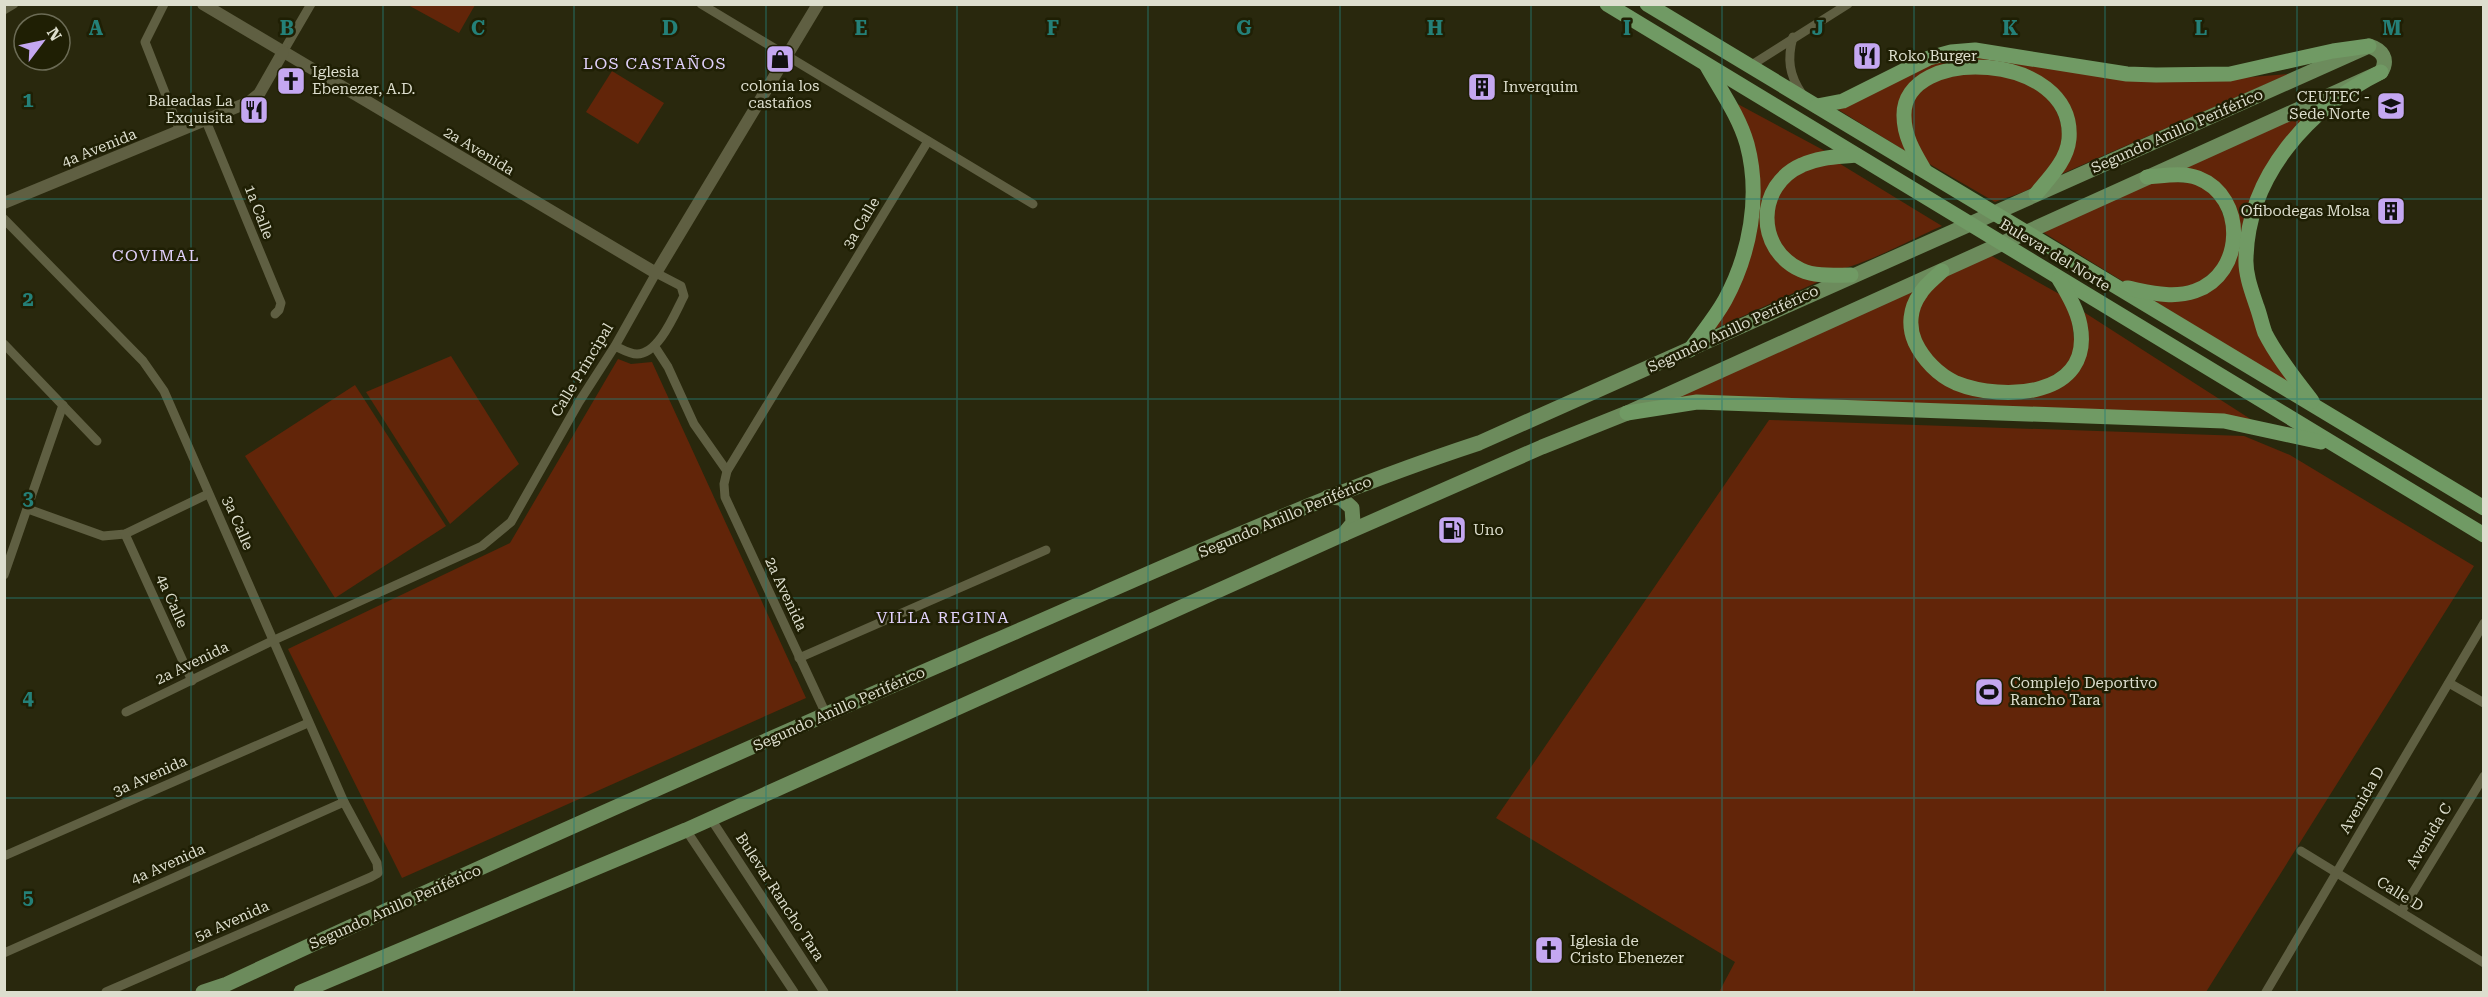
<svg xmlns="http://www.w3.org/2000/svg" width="2488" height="997" font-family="'Roboto Serif',serif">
	<rect width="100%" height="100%" fill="#29280d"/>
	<!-- green -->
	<g fill="#622509">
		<path d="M408 5H475L459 33Z"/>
		<path d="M1976 55 2227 79 2289 74 2057 176 2060 173 2065 105 1985 61 1906 92 1910 154 1834 107 1930 63Z"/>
		<path d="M612 71 664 103 638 144 586 112Z"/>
		<path d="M1953 73C1970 74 1993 71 2009 76 2064 93 2081 142 2037 184 2027 193 2007 197 1995 202L1926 162 1911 136 1909 116 1916 96 1932 82Z"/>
		<path d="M1734 102 1825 151 1767 191 1771 249 1822 280 1706 333 1756 232Z"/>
		<path d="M2312 113 2271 161 2242 266 2297 388 2146 296 2179 299 2223 276 2231 203 2179 170 2305 114Z"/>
		<path d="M1837 162 1942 226C1916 237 1852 272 1827 271 1780 269 1750 211 1790 179 1804 168 1820 166 1837 162Z"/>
		<path d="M2150 181 2199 183 2216 196 2231 236 2220 265 2196 285 2171 289 2124 282 2041 231Z"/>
		<path d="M1990 255 2070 300 2075 349 2070 363 2044 382 2016 387 1982 385 1956 377 1938 365 1924 349 1917 331V315L1924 296 1941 278Z"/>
		<path d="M1920 286 1912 295 1924 365 2025 397 2078 370 2079 309 2252 420 1666 400Z"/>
		<path d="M451 356 519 464 450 524 366 392Z"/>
		<path d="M618 359 631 364 652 362 806 698 402 878 288 649 510 543Z"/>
		<path d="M355 385 446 526 335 598 245 456Z"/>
		<path d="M1769 420 2244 436 2290 455 2474 566 2206 992H1719L1735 962 1496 818Z"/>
	</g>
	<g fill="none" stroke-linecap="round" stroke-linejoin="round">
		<!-- minor -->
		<g stroke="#5f5f42" stroke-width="9">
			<path d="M164 4 145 42 180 131"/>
			<path d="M701 4 1033 204"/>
			<path d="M4 10 14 4"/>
			<path d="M1793 37C1787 59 1789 75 1802 94"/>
			<path d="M283 52 311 4"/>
			<path d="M1750 66 1848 4"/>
			<path d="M206 121 281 303 279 310 275 314"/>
			<path d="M4 219 143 361 164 391 344 802 377 863 378 873 371 877 106 992"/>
			<path d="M4 344 97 441"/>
			<path d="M655 347 668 367 694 424 727 471"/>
			<path d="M28 509 103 536 125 534 208 494"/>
			<path d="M125 534 192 681"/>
			<path d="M4 575 63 405"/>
			<path d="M799 658 1046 550"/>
			<path d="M2449 683 2484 703"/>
			<path d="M126 712 272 641 482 546 511 522 579 402 615 346 656 273 681 286 684 296C675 313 659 354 637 354 629 354 622 349 615 346"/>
			<path d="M826 714 725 497 724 484 727 471 928 141"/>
			<path d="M711 819 824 992"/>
			<path d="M686 830 794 992"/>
			<path d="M2301 851 2484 963"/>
			<path d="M4 856 308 723"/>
			<path d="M2401 912 2484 776"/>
			<path d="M4 953 344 802"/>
			<path d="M2266 992 2484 623"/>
		</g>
		<!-- tertiary -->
		<g stroke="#5f5f42" stroke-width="12">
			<path d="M203 4 656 273 818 4"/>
			<path d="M4 203 249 102 259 94 283 52"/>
		</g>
		<!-- primary -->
		<g stroke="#6c8b5c" stroke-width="15">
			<path d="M1328 497 1341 498 1352 508 1353 523 1344 534"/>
			<path d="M203 992 227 984C479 866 734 754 990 643 1152 573 1311 498 1479 443L2369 46C2382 50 2389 59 2381 72L1627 413 1542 447 1344 534 686 830 301 992"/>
		</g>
		<!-- trunk -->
		<g stroke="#709a64" stroke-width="15">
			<path d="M1607 4 2484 535"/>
			<path d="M1647 4 2484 508"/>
			<path d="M1817 106 1843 101 1929 58 1951 52 1975 50 2127 74 2156 75 2230 74 2333 51 2369 46"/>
			<path d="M1925 171C1915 154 1904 137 1904 116 1902 44 2076 51 2069 139 2067 161 2049 178 2036 194"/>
			<path d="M1942 271C1935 278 1925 285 1920 294 1910 308 1908 326 1915 342 1923 359 1938 375 1956 383 2003 402 2094 397 2080 325 2077 309 2067 293 2059 279"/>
			<path d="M1851 275C1835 275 1816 277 1801 270 1755 249 1756 185 1802 165 1819 157 1837 157 1856 155"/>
			<path d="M2127 288C2149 292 2172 299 2195 291 2245 274 2247 197 2198 178 2182 172 2163 176 2147 177"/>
			<path d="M1690 350C1702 333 1715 318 1725 300 1750 254 1761 196 1747 144 1739 116 1721 91 1707 66"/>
			<path d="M2312 401C2296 380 2277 357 2265 333 2262 325 2260 315 2257 307 2252 292 2245 274 2246 258 2248 175 2309 108 2381 72"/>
			<path d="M1627 413 1697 402 2224 421 2321 442"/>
		</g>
	</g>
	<!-- grid -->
	<path fill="none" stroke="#248078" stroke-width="1.5" stroke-opacity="0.55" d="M191 4V992M383 4V992M574 4V992M766 4V992M957 4V992M1148 4V992M1340 4V992M1531 4V992M1722 4V992M1914 4V992M2105 4V992M2297 4V992M4 199H2484M4 399H2484M4 598H2484M4 798H2484"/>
	<!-- icons -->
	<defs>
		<g id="restaurant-square" transform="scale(1.5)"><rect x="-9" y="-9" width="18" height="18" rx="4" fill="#c4a7f1" stroke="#1f1f04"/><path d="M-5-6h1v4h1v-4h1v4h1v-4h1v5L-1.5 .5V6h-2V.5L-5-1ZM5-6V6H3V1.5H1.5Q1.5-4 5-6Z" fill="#111"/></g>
		<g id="shop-square" transform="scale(1.5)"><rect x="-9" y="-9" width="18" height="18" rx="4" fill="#c4a7f1" stroke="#1f1f04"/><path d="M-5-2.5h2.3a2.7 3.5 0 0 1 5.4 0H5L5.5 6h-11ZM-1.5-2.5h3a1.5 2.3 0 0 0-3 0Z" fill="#111"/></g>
		<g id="church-square" transform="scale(1.5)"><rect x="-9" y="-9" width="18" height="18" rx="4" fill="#c4a7f1" stroke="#1f1f04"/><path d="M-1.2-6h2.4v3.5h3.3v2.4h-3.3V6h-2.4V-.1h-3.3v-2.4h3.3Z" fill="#111"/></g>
		<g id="building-square" transform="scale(1.5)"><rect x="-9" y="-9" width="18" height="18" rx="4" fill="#c4a7f1" stroke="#1f1f04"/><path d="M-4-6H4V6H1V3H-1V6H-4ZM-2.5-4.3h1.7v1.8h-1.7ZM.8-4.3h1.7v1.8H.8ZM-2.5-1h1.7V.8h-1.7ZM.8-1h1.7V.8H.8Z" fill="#111"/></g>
		<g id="university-square" transform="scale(1.5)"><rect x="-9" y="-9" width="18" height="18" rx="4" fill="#c4a7f1" stroke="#1f1f04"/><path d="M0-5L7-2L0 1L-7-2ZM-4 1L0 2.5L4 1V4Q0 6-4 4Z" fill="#111"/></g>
		<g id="fuel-square" transform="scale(1.5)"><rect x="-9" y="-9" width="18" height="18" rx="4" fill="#c4a7f1" stroke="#1f1f04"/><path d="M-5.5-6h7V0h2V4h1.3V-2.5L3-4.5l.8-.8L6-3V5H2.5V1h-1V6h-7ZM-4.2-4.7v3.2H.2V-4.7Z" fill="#111"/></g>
		<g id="stadium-square" transform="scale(1.5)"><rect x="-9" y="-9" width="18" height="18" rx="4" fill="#c4a7f1" stroke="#1f1f04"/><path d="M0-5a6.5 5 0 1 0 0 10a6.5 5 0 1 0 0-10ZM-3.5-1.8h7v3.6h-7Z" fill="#111"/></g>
	</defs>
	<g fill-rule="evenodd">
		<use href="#restaurant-square" x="1867" y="56"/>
		<use href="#shop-square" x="780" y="59"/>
		<use href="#church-square" x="291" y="81"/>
		<use href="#building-square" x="1482" y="87"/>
		<use href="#university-square" x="2391" y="106"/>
		<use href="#restaurant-square" x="254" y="110"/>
		<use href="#building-square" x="2391" y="211"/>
		<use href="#fuel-square" x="1452" y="530"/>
		<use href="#stadium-square" x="1989" y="692"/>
		<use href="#church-square" x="1549" y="950"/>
	</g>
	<g text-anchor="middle" stroke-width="5" stroke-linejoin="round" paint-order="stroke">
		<!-- poi labels -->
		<g font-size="15" fill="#dddece" stroke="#1f1f04" text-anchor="start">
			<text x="1888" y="61">Roko Burger</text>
			<text x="312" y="77">Iglesia<tspan x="312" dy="17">Ebenezer, A.D.</tspan></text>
			<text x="780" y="91" text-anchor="middle">colonia los<tspan x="780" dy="17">castaños</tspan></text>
			<text x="1503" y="92">Inverquim</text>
			<text x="2370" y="102" text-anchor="end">CEUTEC -<tspan x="2370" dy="17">Sede Norte</tspan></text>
			<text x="233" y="106" text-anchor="end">Baleadas La<tspan x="233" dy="17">Exquisita</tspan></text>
			<text x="2370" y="216" text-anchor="end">Ofibodegas Molsa</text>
			<text x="1473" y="535">Uno</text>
			<text x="2010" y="688">Complejo Deportivo<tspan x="2010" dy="17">Rancho Tara</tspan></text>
			<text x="1570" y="946">Iglesia de<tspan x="1570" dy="17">Cristo Ebenezer</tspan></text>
		</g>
		<!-- street labels -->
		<g font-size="15" fill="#dddece" stroke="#1f1f04">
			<text transform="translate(2177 131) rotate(-24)" y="5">Segundo Anillo Periférico</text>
			<text transform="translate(99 148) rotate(-22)" y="5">4a Avenida</text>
			<text transform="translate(479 151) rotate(31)" y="5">2a Avenida</text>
			<text transform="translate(259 212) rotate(69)" y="5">1a Calle</text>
			<text transform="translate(861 223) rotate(-59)" y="5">3a Calle</text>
			<text transform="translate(2055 255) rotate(31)" y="5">Bulevar del Norte</text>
			<text transform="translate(1733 329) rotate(-25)" y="5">Segundo Anillo Periférico</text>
			<text transform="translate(582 370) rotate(-59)" y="5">Calle Principal</text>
			<text transform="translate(1285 517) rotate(-23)" y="5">Segundo Anillo Periférico</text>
			<text transform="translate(238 523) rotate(67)" y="5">3a Calle</text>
			<text transform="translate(786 594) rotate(65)" y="5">2a Avenida</text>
			<text transform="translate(172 601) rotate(66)" y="5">4a Calle</text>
			<text transform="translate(192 663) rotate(-26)" y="5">2a Avenida</text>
			<text transform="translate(839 709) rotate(-24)" y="5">Segundo Anillo Periférico</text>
			<text transform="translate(150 776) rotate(-24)" y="5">3a Avenida</text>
			<text transform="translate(2362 800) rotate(-60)" y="5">Avenida D</text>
			<text transform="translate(2429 836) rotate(-59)" y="5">Avenida C</text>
			<text transform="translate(168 864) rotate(-24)" y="5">4a Avenida</text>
			<text transform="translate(2400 894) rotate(32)" y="5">Calle D</text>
			<text transform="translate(780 897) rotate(57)" y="5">Bulevar Rancho Tara</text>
			<text transform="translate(395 907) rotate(-24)" y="5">Segundo Anillo Periférico</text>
			<text transform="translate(232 921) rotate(-24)" y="5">5a Avenida</text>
		</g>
		<!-- neighbourhood labels -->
		<g font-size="16" letter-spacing="1.5" fill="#e1d1fc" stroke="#1f1f04">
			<text x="655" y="69">LOS CASTAÑOS</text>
			<text x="156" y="261">COVIMAL</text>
			<text x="943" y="623">VILLA REGINA</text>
		</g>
	</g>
	<g font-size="20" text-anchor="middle" font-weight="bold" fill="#248078" stroke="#1f1f04" stroke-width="5" stroke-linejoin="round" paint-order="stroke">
		<text x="96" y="35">A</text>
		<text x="287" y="35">B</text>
		<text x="478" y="35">C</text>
		<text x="670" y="35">D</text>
		<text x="861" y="35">E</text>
		<text x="1053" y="35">F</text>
		<text x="1244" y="35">G</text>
		<text x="1435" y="35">H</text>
		<text x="1627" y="35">I</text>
		<text x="1818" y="35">J</text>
		<text x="2010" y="35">K</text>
		<text x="2201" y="35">L</text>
		<text x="2392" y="35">M</text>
		<text x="28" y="107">1</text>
		<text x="28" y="306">2</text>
		<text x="28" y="505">3</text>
		<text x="28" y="705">4</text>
		<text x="28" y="904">5</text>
	</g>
	<!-- border -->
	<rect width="2488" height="997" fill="none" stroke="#dddece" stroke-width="12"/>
	<!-- north arrow -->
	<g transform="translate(42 42) rotate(58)"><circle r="28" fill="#1f1f04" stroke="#6b6b55" stroke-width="1.5"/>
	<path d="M0-4.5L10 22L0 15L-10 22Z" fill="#c4a7f1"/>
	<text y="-9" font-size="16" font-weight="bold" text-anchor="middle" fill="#dddece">N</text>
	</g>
</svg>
